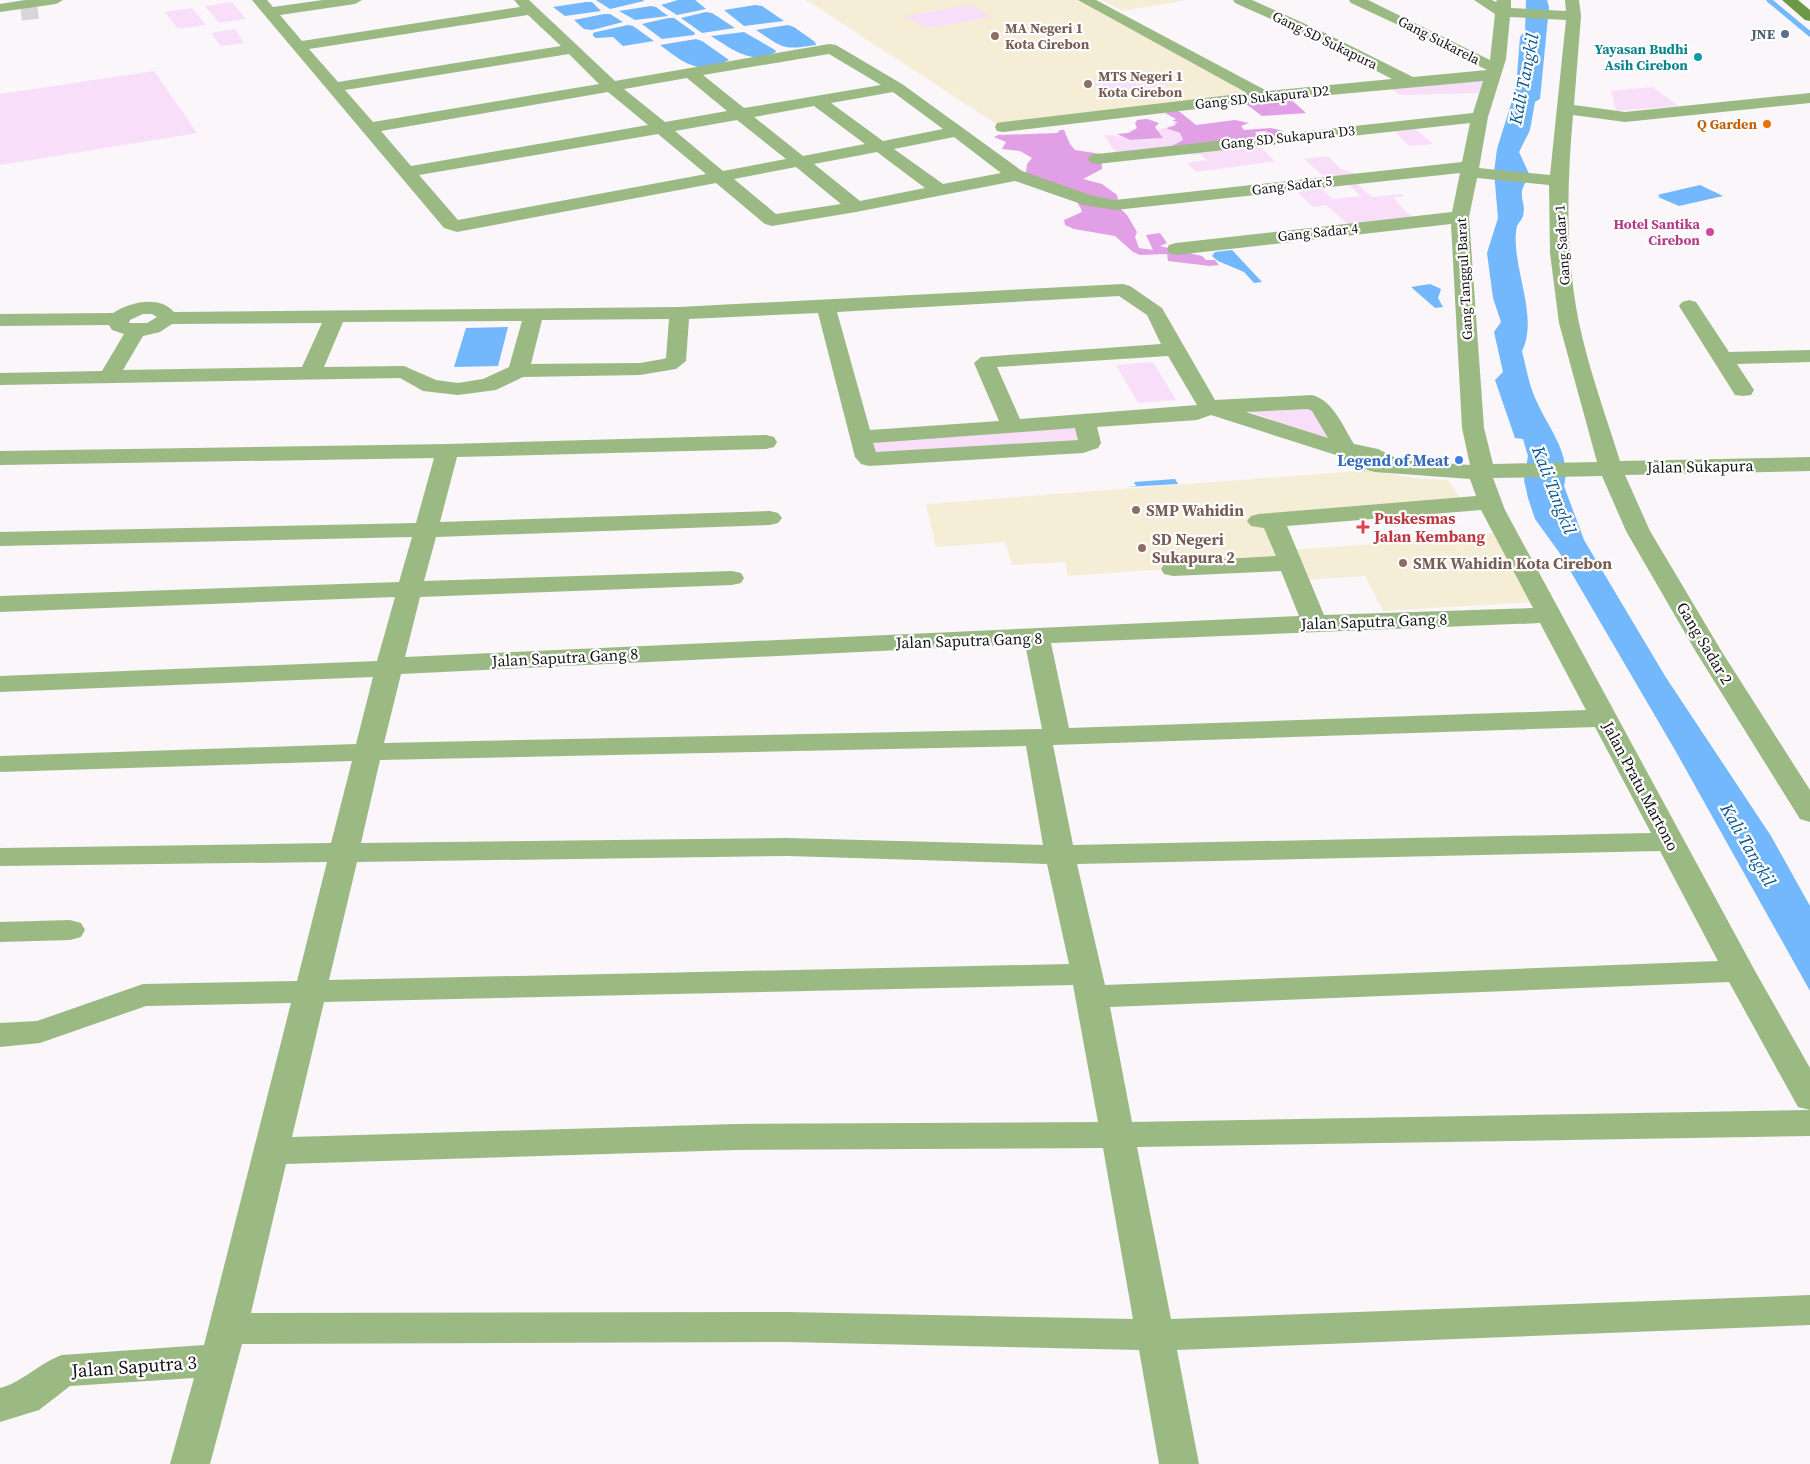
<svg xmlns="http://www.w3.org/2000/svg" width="1810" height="1464" font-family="'Source Serif 4',serif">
	<rect width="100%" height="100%" fill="#faf6fa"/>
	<!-- education -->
	<g fill="#f6edd7">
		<path d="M806 0H1081L1259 95 998 125Z"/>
		<path d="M1102 0H1187L1123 11Z"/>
		<path d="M1371 470 1413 478 1448 480 1463 502 1263 515 1281 554 1265 562 1068 576 1065 562 1012 565 1005 542 936 547 926 504Z"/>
		<path d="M1486 532 1493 534 1535 602 1383 611 1365 576 1302 580 1288 550 1389 543 1387 540Z"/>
	</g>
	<!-- green -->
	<g fill="#f9defa" fill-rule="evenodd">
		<path d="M232 2 246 19 219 23 205 6Z"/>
		<path d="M971 5 992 17 926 28 905 16Z"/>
		<path d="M192 8 206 25 178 29 165 12Z"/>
		<path d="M235 29 244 43 221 46 211 33Z"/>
		<path d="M154 71 197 133 0 165V94Z"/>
		<path d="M1152 71 1171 85 1108 93 1090 80Z"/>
		<path d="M1483 78 1479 93 1400 95 1388 86Z"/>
		<path d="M1653 87 1678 106 1616 111 1611 91Z"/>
		<path d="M1412 126 1433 144 1409 146 1393 130Z"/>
		<path d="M1166 128 1180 133 1183 140 1168 148 1116 153 1104 135C1117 134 1126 140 1139 140 1146 140 1152 139 1159 139L1162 135 1158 132 1159 129Z"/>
		<path d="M1255 142 1275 161 1196 172 1187 163 1207 160 1200 154 1191 155 1188 152Z"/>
		<path d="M1328 156 1341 169 1361 175 1327 179 1304 159Z"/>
		<path d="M1353 180 1372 197 1402 194 1404 196 1394 198 1405 211 1417 219 1350 226 1326 205 1313 207 1293 188ZM1349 185 1361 196 1333 199 1321 188Z"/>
		<path d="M1153 362 1176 400 1138 403 1116 365Z"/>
		<path d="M1302 407 1311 409 1328 438 1247 411Z"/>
		<path d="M1076 427 1079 438 1078 440 876 455 872 444 873 442Z"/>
	</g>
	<!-- forest -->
	<g fill="#e1a0e6">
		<path d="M1286 95 1306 113 1262 116 1242 101C1248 100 1257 97 1263 98 1272 99 1277 102 1286 95Z"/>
		<path d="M1175 110 1180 112 1196 125 1235 120 1249 123 1241 126 1244 130 1271 128 1283 131 1284 134 1264 136 1262 135 1267 131 1255 132 1260 138 1235 140 1228 139 1223 142 1168 148 1183 140 1180 133 1166 128 1176 125 1174 124 1178 122 1172 121 1176 119 1165 113Z"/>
		<path d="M1147 119 1159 123 1155 127 1163 138 1130 140 1117 134 1128 133 1137 128 1135 123 1137 120Z"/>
		<path d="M1060 130H1064L1070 144 1075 150 1101 154 1102 169 1083 179 1102 184 1117 195 1120 208 1127 215 1137 232 1135 237 1139 248 1153 250 1146 235 1160 233 1167 243 1160 246 1202 256 1206 260H1215L1219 265 1210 266 1168 261 1167 254 1140 255 1133 252 1115 236 1074 229 1065 225 1064 220 1082 212C1077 191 1044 182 1026 173L1027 164 1032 158 1020 151 1002 149 1006 142 994 137 998 135 1057 133Z"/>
	</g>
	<!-- water -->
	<g fill="#73b7fc">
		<path d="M596 0H643L644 1 610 9Z"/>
		<path d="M678 0H695L706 9 677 15 661 5Z"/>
		<path d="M1526 0H1547L1549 7 1540 99 1535 102 1530 130 1519 152 1530 176C1514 196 1527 199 1523 216 1522 220 1518 223 1517 226 1509 263 1540 315 1522 351 1526 367 1529 385 1536 400 1548 428 1572 454 1564 486L1584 540 1665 676 1771 836 1810 906V991L1675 750 1561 555 1535 519 1528 498 1524 480 1528 456 1523 439 1515 438 1495 380 1503 372 1494 332 1501 322 1493 298 1487 253 1498 218 1494 172 1497 149 1516 88 1520 37 1525 31Z"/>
		<path d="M586 2H592L601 11 565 16 553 7Z"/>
		<path d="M755 5 762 6 784 21 744 26 724 10Z"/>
		<path d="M651 6 656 7 668 16 635 20 619 11Z"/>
		<path d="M706 12 712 13 735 28 702 33 681 18Z"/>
		<path d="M604 14H610L623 22 592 30 584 29 574 20Z"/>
		<path d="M668 18H674L695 33 694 35 662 39 642 24Z"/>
		<path d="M628 25 633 26 654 41 623 46 613 37 596 38 593 36V33L596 32Z"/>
		<path d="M788 25 794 27 815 42 816 45C782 50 785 49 756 30Z"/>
		<path d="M744 32 775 50 776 52C752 66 732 49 711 36Z"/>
		<path d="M696 39 702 41 729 60C699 77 683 62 660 45Z"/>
		<path d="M1700 185 1723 196 1679 206 1658 197 1660 196 1657 195Z"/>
		<path d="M1232 250 1262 282 1254 283 1244 272 1218 261 1212 256 1215 252Z"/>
		<path d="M1430 284 1441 289 1438 298 1443 307 1435 308 1411 287Z"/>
		<path d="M508 327 498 366 454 367 466 328Z"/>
		<path d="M1175 479 1178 484 1126 487 1136 486 1134 482Z"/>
	</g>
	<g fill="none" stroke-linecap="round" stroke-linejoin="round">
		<!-- stream -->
		<path stroke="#73b7fc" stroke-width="5" d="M1769 0 1810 34"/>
		<!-- minor-tunnel-far1 -->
		<path stroke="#d8d4d8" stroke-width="17" stroke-dasharray="17 8" stroke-linecap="butt" d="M21 12 40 10"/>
		<!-- minor-tunnel -->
		<path stroke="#d8d4d8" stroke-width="21" stroke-dasharray="21 11" stroke-linecap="butt" d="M1351 457 1368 462"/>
		<!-- minor -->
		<g fill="#9ab983" fill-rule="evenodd">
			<path d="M25 0H63L56 4 0 12V4Z"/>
			<path d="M252 0H267L273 7 323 0H362L355 4 280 15 302 41 520 7 514 0H529L615 81 829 44 836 45 902 84 1022 171 1093 196 1115 200 1462 162 1470 123 1097 164 1091 163 1088 159 1091 155 1097 154 1473 113 1483 81 1264 101 1003 132 997 131 995 127 997 123 1003 122 1247 93 1078 0H1096L1267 91 1392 79 1311 37 1235 3 1233 0H1252L1321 31 1413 77 1487 70 1424 37 1351 3 1349 0H1368L1490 60 1495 14 1474 0H1492L1496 2 1497 0H1511V8L1566 11 1565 0H1579L1581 16 1574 105 1625 112 1810 93V103L1625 122 1573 115C1567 184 1565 254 1579 323 1589 370 1606 416 1620 461L1810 457V471L1625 475 1650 531 1722 652 1810 790V822L1800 819 1696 652 1626 531 1602 476 1493 478 1505 510 1755 971 1810 1068V1110L1798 1107 1729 982 1110 1007 1132 1122 1810 1110V1136L1137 1147 1171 1319 1810 1295V1325L1177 1350 1199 1464H1159L1139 1350 787 1342 242 1344 210 1464H170L194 1378 70 1386 39 1410 0 1422V1388C23 1382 39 1363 62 1355L204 1345 291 1003 146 1006 40 1043 0 1047V1023L37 1021 143 984 297 981 327 862 0 866V848L331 843 352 761 0 772V756L356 744 373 677 0 692V676L377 661 395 597 0 612V596L399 582 412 537 0 546V532L416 523 434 458 0 465V451L447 444 766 435 774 437 777 442 774 447 766 449 457 457 440 522 770 511 778 513 782 518 778 523 770 525 436 537 424 581 732 571 741 573 744 578 741 583 732 585 420 597 405 657 1299 616 1281 571 1173 576 1164 574 1161 569 1164 564 1173 562 1276 556 1264 528 1251 526 1247 521 1251 516 1259 514 1476 496 1470 479 1375 472 1367 470 1364 465 1367 461 1362 459 1351 464 1343 462 1339 456 1211 415 1197 420 1097 427 1101 443 1098 448 1083 453 869 466 861 464 855 457 818 313 689 319 686 361 676 369 640 375 523 377 496 390 458 395 423 391 400 378 0 385V373L102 371 124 334 112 330 109 325 0 326V314L113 313C130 302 159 295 174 312L679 307 1123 284 1130 286 1162 308 1215 400 1312 395C1334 401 1343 427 1354 444L1378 449 1400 460 1470 465 1462 428 1451 224 1176 255 1169 253 1167 249 1169 245 1176 243 1452 212 1460 173 1115 210 1084 205 1015 181 856 212 772 226 765 224 716 183 457 232 444 228ZM528 15 561 46 338 82 309 49ZM1510 17 1566 20 1550 175 1479 168 1488 117 1506 59ZM569 54 599 84 373 122 345 90ZM829 54 881 85 744 108 703 75ZM687 78 727 111 665 122 624 89ZM608 92 648 125 411 166 381 131ZM893 92 943 129 883 141 831 103ZM814 106 865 144 803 156 754 117ZM737 120 786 159 723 171 675 131ZM658 134 706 174 458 220 419 175ZM954 137 1001 173 943 184 894 149ZM877 152 925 188 860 201 814 164ZM796 167 841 204 776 214 734 179ZM1477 178 1549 185 1550 253 1559 323 1597 462 1493 464 1484 428 1469 217ZM1119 296 1147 315 1161 344 981 357 974 363 999 421 870 430 837 312ZM143 314H152L157 317 147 323H129L130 320ZM669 319 666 358 663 359 640 363 531 364 542 320ZM522 321 509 367 483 379 458 383 436 380 404 366 324 367 343 322ZM322 323 302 367 123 370 143 336 160 332 172 324ZM1168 356 1197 405 1020 419 997 367ZM1308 409 1312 411 1328 438 1246 412ZM1075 428 1078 440 876 452 873 443ZM1481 510 1533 608 1324 615 1287 526ZM1540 623 1586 710 1069 728 1051 643ZM1025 644 1042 729 384 743 401 674ZM1595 727 1651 833 1073 845 1053 745ZM1026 746 1043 845 788 838 361 843 380 760ZM1660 851 1718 961 1105 985 1077 864ZM788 856 1047 864 1069 964 329 980 357 862ZM1073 985 1098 1122 736 1124 292 1137 324 1002ZM1103 1148 1133 1319 787 1312 251 1313 286 1164 736 1150Z"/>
			<path d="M1689 300 1696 302 1729 352 1810 350V362L1737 364 1754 390 1751 395 1743 396 1735 395 1679 306 1682 302Z"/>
			<path d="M70 920 81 923 85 930 81 937 70 940 0 942V922Z"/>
		</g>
		<!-- secondary -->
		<path fill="#6d9946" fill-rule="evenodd" d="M1782 0H1798L1810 10V21L1805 20Z"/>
	</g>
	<!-- markers -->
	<circle fill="#5c6f8a" stroke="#fff" stroke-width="2" cx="1785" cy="34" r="5"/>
	<g fill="#8d6e63" stroke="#fff" stroke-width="2">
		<circle cx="995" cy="36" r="5"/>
		<circle cx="1088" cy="84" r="5"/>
		<circle cx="1136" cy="510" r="5"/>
		<circle cx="1142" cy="548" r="5"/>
		<circle cx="1403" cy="563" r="5"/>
	</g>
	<circle fill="#0f9aa8" stroke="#fff" stroke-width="2" cx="1698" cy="57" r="5"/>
	<circle fill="#e8710a" stroke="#fff" stroke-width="2" cx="1767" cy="124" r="5"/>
	<circle fill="#d1479c" stroke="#fff" stroke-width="2" cx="1710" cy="232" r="5"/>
	<circle fill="#3f7fe0" stroke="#fff" stroke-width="2" cx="1459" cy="460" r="5"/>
	<path fill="#e0444e" stroke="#fff" stroke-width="2" d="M1360.5 519.5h5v5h5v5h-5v5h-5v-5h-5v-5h5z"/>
	<g text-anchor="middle" stroke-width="4.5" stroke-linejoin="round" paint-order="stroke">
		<!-- far-education labels -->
		<g font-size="14" font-weight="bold" fill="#785e54" stroke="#fff" text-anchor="start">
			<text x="1005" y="33">MA Negeri 1<tspan x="1005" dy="16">Kota Cirebon</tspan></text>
			<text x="1098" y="81">MTS Negeri 1<tspan x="1098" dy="16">Kota Cirebon</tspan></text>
		</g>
		<!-- far-service labels -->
		<g font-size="14" font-weight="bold" fill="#4e5e75" stroke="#fff" text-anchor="end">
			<text x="1775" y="39">JNE</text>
		</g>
		<!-- far-street labels -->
		<g font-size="14" fill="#151315" stroke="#fff">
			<text transform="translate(1325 40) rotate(26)" y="5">Gang SD Sukapura</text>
			<text transform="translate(1439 40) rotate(27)" y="5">Gang Sukarela</text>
			<text transform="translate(1262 97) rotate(-6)" y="5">Gang SD Sukapura D2</text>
			<text transform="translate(1288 137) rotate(-6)" y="5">Gang SD Sukapura D3</text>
			<text transform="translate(1292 185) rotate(-7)" y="5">Gang Sadar 5</text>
			<text transform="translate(1318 232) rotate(-6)" y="5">Gang Sadar 4</text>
			<text transform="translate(1562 245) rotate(-94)" y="5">Gang Sadar 1</text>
			<text transform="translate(1464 279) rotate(-93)" y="5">Gang Tanggul Barat</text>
		</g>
		<!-- far-culture labels -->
		<g font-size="14" font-weight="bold" fill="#0d838f" stroke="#fff" text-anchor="end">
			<text x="1688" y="54">Yayasan Budhi<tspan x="1688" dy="16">Asih Cirebon</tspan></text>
		</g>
		<!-- far-food labels -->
		<g font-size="14" font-weight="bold" fill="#c56008" stroke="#fff" text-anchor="end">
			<text x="1757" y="129">Q Garden</text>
		</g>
		<!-- far-hotel labels -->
		<g font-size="14" font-weight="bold" fill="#b23c85" stroke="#fff" text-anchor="end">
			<text x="1700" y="229">Hotel Santika<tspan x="1700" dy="16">Cirebon</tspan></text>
		</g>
		<!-- shop labels -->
		<g font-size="16" font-weight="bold" fill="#366cbe" stroke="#fff" text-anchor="end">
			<text x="1449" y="466">Legend of Meat</text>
		</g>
		<!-- street labels -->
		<g font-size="16" fill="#151315" stroke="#fff">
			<text transform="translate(1700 466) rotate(-1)" y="6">Jalan Sukapura</text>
			<text transform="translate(1374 621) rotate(-2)" y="6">Jalan Saputra Gang 8</text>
			<text transform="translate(969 640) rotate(-2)" y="6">Jalan Saputra Gang 8</text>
			<text transform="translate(1705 643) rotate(59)" y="6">Gang Sadar 2</text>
			<text transform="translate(565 657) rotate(-3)" y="6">Jalan Saputra Gang 8</text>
			<text transform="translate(1641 786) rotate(62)" y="6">Jalan Pratu Martono</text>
		</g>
		<!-- education labels -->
		<g font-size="16" font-weight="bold" fill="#785e54" stroke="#fff" text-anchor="start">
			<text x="1146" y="516">SMP Wahidin</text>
			<text x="1152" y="545">SD Negeri<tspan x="1152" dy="18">Sukapura 2</tspan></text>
			<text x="1413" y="569">SMK Wahidin Kota Cirebon</text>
		</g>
		<!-- health labels -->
		<g font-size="16" font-weight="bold" fill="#be3a42" stroke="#fff" text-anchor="start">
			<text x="1374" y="524">Puskesmas<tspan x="1374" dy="18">Jalan Kembang</tspan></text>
		</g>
		<!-- water labels -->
		<g font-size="18" font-style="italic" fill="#0a5794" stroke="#fff">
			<text transform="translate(1524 79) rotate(-79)" y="6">Kali Tangkil</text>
			<text transform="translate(1554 490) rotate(69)" y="6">Kali Tangkil</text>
			<text transform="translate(1748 845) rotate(60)" y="6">Kali Tangkil</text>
		</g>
		<!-- near-street labels -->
		<g font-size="19" fill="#151315" stroke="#fff">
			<text transform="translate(134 1366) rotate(-4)" y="7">Jalan Saputra 3</text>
		</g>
	</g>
</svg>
